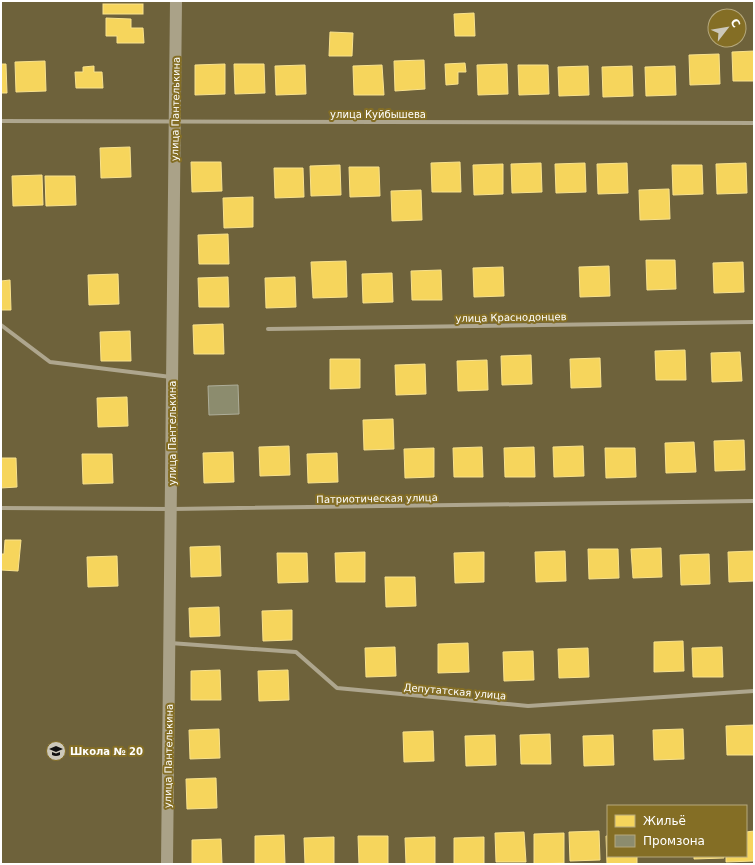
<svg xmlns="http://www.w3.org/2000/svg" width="755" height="865" font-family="'DejaVu Sans',sans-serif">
	<rect width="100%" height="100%" fill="#6e623b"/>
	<!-- homes -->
	<g fill="#f6d55c" stroke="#f9e28d">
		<rect x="103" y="4" width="40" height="10"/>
		<path d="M474 13 475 36H455L454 14Z"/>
		<path d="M106 18 131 19V28H143L144 43H117V36H106Z"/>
		<path d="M330 32 353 33 352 56H329Z"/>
		<path d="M754 51V81H733L732 52Z"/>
		<path d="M719 54 720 84 690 85 689 55Z"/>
		<path d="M424 60 425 89 395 91 394 61Z"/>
		<path d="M45 61 46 91 16 92 15 62Z"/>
		<path d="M465 63 466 72H458V84L446 85 445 64Z"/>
		<path d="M1 64H6L7 93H1Z"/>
		<path d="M225 64V94L195 95V65Z"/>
		<path d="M234 64H264L265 93 235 94Z"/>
		<path d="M507 64 508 94 478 95 477 65Z"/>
		<path d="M305 65 306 94 276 95 275 66Z"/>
		<path d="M382 65 384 95H354L353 66Z"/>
		<path d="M518 65H548L549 94 519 95Z"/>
		<path d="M94 66V72H102L103 88H76L75 72H83V67Z"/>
		<path d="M588 66 589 95 559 96 558 67Z"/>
		<path d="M632 66 633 96 603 97 602 67Z"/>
		<path d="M675 66 676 95 646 96 645 67Z"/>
		<path d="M130 147 131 177 101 178 100 148Z"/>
		<path d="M191 162H221L222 191 192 192Z"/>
		<path d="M460 162 461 192H432L431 163Z"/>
		<path d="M541 163 542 192 512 193 511 164Z"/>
		<path d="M585 163 586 192 556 193 555 164Z"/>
		<path d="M627 163 628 193 598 194 597 164Z"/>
		<path d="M746 163 747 193 717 194 716 164Z"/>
		<path d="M503 164V194L474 195 473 165Z"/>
		<path d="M340 165 341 195 311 196 310 166Z"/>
		<path d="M672 165H702L703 194 673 195Z"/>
		<path d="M349 167H379L380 196 350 197Z"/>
		<path d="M274 168H303L304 197 275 198Z"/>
		<path d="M42 175 43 205 13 206 12 176Z"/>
		<path d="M45 176H75L76 205 46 206Z"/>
		<path d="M669 189 670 219 640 220 639 190Z"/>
		<path d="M421 190 422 220 392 221 391 191Z"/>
		<path d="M253 197V227L224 228 223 198Z"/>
		<path d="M228 234 229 264H199L198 235Z"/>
		<path d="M646 260H675L676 289 647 290Z"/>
		<path d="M346 261 347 297 313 298 311 262Z"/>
		<path d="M743 262 744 292 714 293 713 263Z"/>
		<path d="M609 266 610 296 580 297 579 267Z"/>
		<path d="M503 267 504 296 474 297 473 268Z"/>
		<path d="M441 270 442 300H412L411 271Z"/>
		<path d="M392 273 393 302 363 303 362 274Z"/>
		<path d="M118 274 119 304 89 305 88 275Z"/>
		<path d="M228 277 229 307H199L198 278Z"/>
		<path d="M295 277 296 307 266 308 265 278Z"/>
		<path d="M10 280 11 310H1V281Z"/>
		<path d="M223 324 224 354H194L193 325Z"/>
		<path d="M130 331 131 361H101L100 332Z"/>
		<path d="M685 350 686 380H656L655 351Z"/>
		<path d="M740 352 742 381 712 382 711 353Z"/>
		<path d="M531 355 532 384 502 385 501 356Z"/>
		<path d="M600 358 601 387 571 388 570 359Z"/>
		<path d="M330 359H360V388L330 389Z"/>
		<path d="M487 360 488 390 458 391 457 361Z"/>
		<path d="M425 364 426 394 396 395 395 365Z"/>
		<path d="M127 397 128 426 98 427 97 398Z"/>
		<path d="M393 419 394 449 364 450 363 420Z"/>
		<path d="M744 440 745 470 715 471 714 441Z"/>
		<path d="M694 442 696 472 666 473 665 443Z"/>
		<path d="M289 446 290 475 260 476 259 447Z"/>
		<path d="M583 446 584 476 554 477 553 447Z"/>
		<path d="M482 447 483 477H454L453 448Z"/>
		<path d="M534 447 535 477H505L504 448Z"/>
		<path d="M434 448V477L405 478 404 449Z"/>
		<path d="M605 448H635L636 477 606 478Z"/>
		<path d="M233 452 234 482 204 483 203 453Z"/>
		<path d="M337 453 338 482 308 483 307 454Z"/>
		<path d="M82 454H112L113 483 83 484Z"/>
		<path d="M1 458H16L17 487 1 488Z"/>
		<path d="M5 540H21L18 571 1 570V554H4Z"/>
		<path d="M220 546 221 576 191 577 190 547Z"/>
		<path d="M661 548 662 577 633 578 631 549Z"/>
		<path d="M588 549H618L619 578 589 579Z"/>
		<path d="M565 551 566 581 536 582 535 552Z"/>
		<path d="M754 551V581L729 582 728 552Z"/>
		<path d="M365 552V582H336L335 553Z"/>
		<path d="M484 552V582L455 583 454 553Z"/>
		<path d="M277 553H307L308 582 278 583Z"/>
		<path d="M709 554 710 584 681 585 680 555Z"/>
		<path d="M117 556 118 586 88 587 87 557Z"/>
		<path d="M385 577H415L416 606 386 607Z"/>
		<path d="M219 607 220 636 190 637 189 608Z"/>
		<path d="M292 610V640L263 641 262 611Z"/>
		<path d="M683 641 684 671 654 672V642Z"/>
		<path d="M468 643 469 672 438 673V644Z"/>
		<path d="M395 647 396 676 366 677 365 648Z"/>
		<path d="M722 647 723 677H693L692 648Z"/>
		<path d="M588 648 589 677 559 678 558 649Z"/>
		<path d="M533 651 534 680 504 681 503 652Z"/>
		<path d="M220 670 221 700H191V671Z"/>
		<path d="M288 670 289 700 259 701 258 671Z"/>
		<path d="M754 725V755H727L726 726Z"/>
		<path d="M219 729 220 758 190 759 189 730Z"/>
		<path d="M683 729 684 759 654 760 653 730Z"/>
		<path d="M433 731 434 761 404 762 403 732Z"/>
		<path d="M550 734 551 764H521L520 735Z"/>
		<path d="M495 735 496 765 466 766 465 736Z"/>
		<path d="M613 735 614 765 584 766 583 736Z"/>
		<path d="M216 778 217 808 187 809 186 779Z"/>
		<path d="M599 831 600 860 570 861 569 832Z"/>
		<path d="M754 831V861L726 862V856H746V832Z"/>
		<path d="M524 832 526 862H496L495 833Z"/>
		<path d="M564 833V863L534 864V834Z"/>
		<path d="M284 835 285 864H255V836Z"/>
		<path d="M358 836H388V864H359Z"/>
		<path d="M606 836H608V856H637V864H607Z"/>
		<path d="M334 837V864H305L304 838Z"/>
		<path d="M435 837V864H406L405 838Z"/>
		<path d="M484 837V864H454V838Z"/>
		<path d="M221 839 222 864H192V840Z"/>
		<path d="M694 856H723L724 858 694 859Z"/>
	</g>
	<!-- industry -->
	<path fill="#8c8c6e" stroke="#aeae9a" d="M238 385 239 414 209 415 208 386Z"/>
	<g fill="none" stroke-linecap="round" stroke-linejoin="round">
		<!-- street -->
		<g stroke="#aea68e" stroke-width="4">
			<path d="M1 121 754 123"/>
			<path d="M1 325 50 362 171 377"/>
			<path d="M268 329 754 322"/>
			<path d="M1 508 172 509 754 501"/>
			<path d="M170 643 296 652 337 688 528 706 754 691"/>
		</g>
		<!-- secondary -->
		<path stroke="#aaa288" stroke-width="12" d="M167 864 176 1"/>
	</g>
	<!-- icons -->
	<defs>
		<g id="school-disc" transform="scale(1)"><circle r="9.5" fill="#ccc8ba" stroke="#846e25"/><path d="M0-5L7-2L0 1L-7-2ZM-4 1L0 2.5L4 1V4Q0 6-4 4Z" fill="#111"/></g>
	</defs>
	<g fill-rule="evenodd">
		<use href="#school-disc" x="56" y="751"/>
	</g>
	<g text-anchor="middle" stroke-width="4" stroke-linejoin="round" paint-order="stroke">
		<!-- street labels -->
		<g font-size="10" fill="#fff" stroke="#846e25">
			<text transform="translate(175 109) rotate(-89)" y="4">улица Пантелькина</text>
			<text x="378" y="118">улица Куйбышева</text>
			<text transform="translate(511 317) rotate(-1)" y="4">улица Краснодонцев</text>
			<text transform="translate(172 433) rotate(-90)" y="4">улица Пантелькина</text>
			<text transform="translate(377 498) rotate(-1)" y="4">Патриотическая улица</text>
			<text transform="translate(455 691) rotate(5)" y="4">Депутатская улица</text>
			<text transform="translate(168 756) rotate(-89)" y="4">улица Пантелькина</text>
		</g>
		<!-- poi labels -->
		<g font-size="10" font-weight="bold" fill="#fff" stroke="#846e25" text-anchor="start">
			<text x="70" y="755">Школа № 20</text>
		</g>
	</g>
	<!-- border -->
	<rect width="755" height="865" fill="none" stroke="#ffffff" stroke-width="4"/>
	<!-- legend -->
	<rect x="607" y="805" width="140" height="52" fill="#846e25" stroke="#b5a87c"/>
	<rect x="615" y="815" width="20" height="12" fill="#f6d55c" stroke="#b5a87c"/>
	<text x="643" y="825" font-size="12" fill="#ffffff">Жильё</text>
	<rect x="615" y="835" width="20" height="12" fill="#8c8c6e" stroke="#b5a87c"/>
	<text x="643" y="845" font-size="12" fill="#ffffff">Промзона</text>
	<!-- north arrow -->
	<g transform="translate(727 28) rotate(59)"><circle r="19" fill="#846e25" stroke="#b5a87c"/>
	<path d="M0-3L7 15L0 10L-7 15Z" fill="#ccc8ba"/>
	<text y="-6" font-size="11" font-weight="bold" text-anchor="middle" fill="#ffffff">С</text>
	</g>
</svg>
